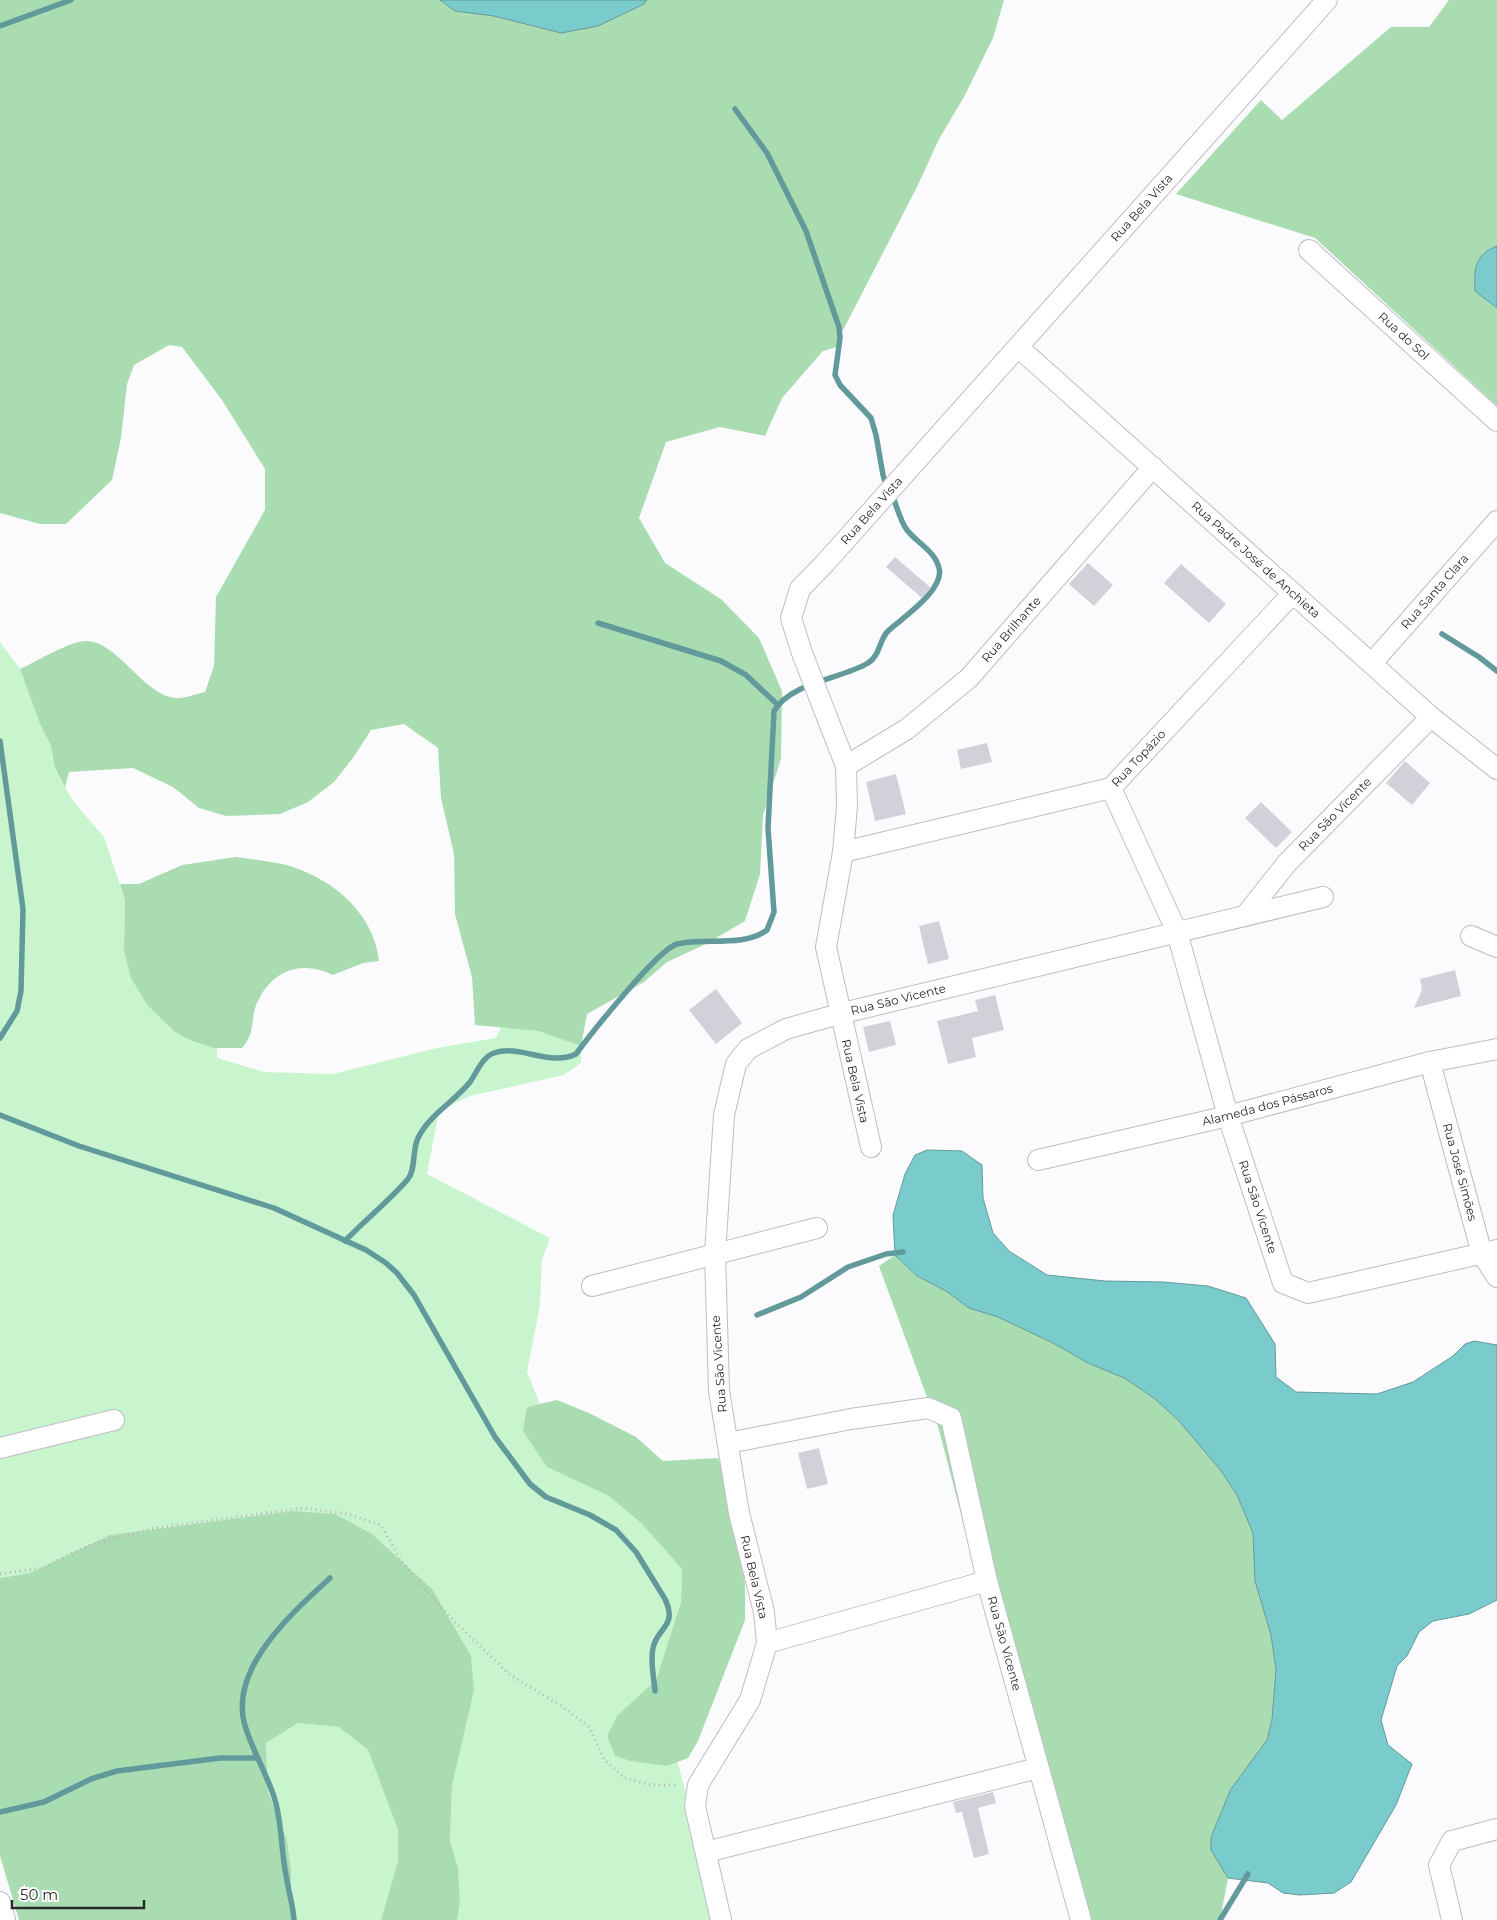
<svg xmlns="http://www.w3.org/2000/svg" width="1497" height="1920" font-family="Montserrat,sans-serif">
	<rect width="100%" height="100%" fill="#fbfbfe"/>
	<!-- green -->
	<g fill="#c8f5cd">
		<path d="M0 642 20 669 40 724 51 746 55 769 73 801 104 837 125 900 124 950 148 1006 175 1032 192 1041 217 1048V1058L264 1072 333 1074 437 1048 496 1038 501 1027 538 1031 581 1046V1063L564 1075 470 1096 439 1111 427 1174 550 1238 542 1260 540 1305 527 1372 540 1404 527 1407 547 1467 609 1496 641 1523 682 1569 681 1602 656 1680 639 1697 615 1756 630 1761 667 1766 677 1760 720 1920H457L460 1903 458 1868 450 1841 452 1786 474 1691 293 1511 110 1535 30 1573 0 1578Z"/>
		<path d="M298 1723 339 1727 368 1750 398 1830V1861L381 1920H291V1870L287 1840 268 1792 266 1743Z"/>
	</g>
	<!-- forest -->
	<g fill="#aadcb1">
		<path d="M0 0H440L455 11 494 16 561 33 644 4 647 0H1004L993 38 964 97 939 139 917 187 840 336 837 347 823 351 782 398 765 436 720 427 666 442 639 518 665 563 721 599 759 638 782 691 781 759 763 815 760 874 745 921 706 944 667 962 644 982 587 1014 581 1046 538 1031 475 1025 472 977 455 914 454 854 441 798 438 748 404 724 371 730 353 758 334 782 308 802 280 814 226 816 199 808 173 787 133 768 69 772 65 787 55 768 51 746 40 724 20 669C35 662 64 645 79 642 114 633 141 695 175 698 183 699 196 694 205 692L214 666 216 597 265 510V469L222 400 182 347 169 345 134 365 127 384 121 438 112 480 66 524H40L0 513Z"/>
		<path d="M1449 0H1497V246C1474 255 1474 269 1475 291L1497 308V406L1315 238 1176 194 1261 100 1282 120 1391 27H1429Z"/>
		<path d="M236 857C251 859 267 861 282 864 328 875 374 911 379 961L363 963 333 975C303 960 273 969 258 1001 249 1019 257 1031 242 1048H214L192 1041 175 1032 148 1006 131 978 124 950 125 900 120 884H139L182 865Z"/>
		<path d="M895 1255 917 1276 946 1291 969 1308 998 1317 1053 1343 1088 1363 1124 1378 1154 1398 1179 1421 1222 1472 1237 1495 1253 1533 1255 1581 1271 1635 1276 1669 1272 1720 1267 1740 1231 1789 1211 1850 1228 1878 1220 1920H1082L995 1645 939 1430 879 1266Z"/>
		<path d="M557 1400 589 1413 636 1437 663 1461 718 1458 731 1494 730 1513 745 1583V1620L698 1741 688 1758 667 1766 630 1761 615 1756 607 1736 617 1716 656 1680 681 1602 682 1569 641 1523 609 1496 547 1467 523 1431 527 1407Z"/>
		<path d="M293 1511 335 1514 372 1534 432 1589 471 1656 474 1691 452 1786 450 1841 458 1868 460 1903 457 1920H381L398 1861V1830L368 1750 339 1727 298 1723 266 1743 268 1792 287 1840 291 1870V1920H19L0 1856V1578L30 1573 110 1535Z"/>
	</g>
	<!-- water -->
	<g fill="#7acbcb" stroke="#629a9b">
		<path d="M440 0H647L644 4 598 26 561 33 494 16 455 11Z"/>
		<path d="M1497 246V308L1475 291C1474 269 1474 255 1497 246Z"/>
		<path d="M927 1150 962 1151 982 1165 983 1198 993 1233 1009 1251 1047 1275 1105 1281 1163 1282 1208 1286 1246 1298 1275 1344 1276 1377 1296 1392 1377 1394 1413 1382 1453 1356 1465 1344 1474 1341 1497 1345V1600L1469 1614 1433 1621 1419 1632 1407 1656 1397 1666 1381 1720 1388 1745 1412 1764 1396 1805 1351 1882 1334 1893 1300 1895 1283 1893 1268 1883 1228 1878 1211 1850V1837L1231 1789 1267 1740 1272 1720 1276 1669 1271 1635 1255 1581 1253 1533 1237 1495 1222 1472 1179 1421 1154 1398 1124 1378 1088 1363 1053 1343 998 1317 969 1308 946 1291 917 1276 895 1255 893 1215 905 1174 915 1155Z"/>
	</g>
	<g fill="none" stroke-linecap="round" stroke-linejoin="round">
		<!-- stream -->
		<g stroke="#629a9b" stroke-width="5.5">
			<path d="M0 26 71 0"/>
			<path d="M735 109 767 153 806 231 839 327 840 338 835 375 840 385 871 418 876 435 883 475 887 487"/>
			<path d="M598 623 721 661 746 675 778 705"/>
			<path d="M1442 634 1479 657 1497 671"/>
			<path d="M0 741 23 909 21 991 17 1011 0 1038"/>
			<path d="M0 1115 79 1146 274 1208 366 1250 386 1263 397 1273 414 1295 495 1437 530 1484 546 1497 590 1515 616 1530 636 1552 665 1599C678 1627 657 1627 653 1648 650 1661 654 1678 655 1691"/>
			<path d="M345 1241C365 1220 389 1201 408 1179 416 1169 412 1150 418 1138 429 1115 454 1102 470 1082 476 1074 482 1057 494 1053 520 1044 550 1067 576 1054 590 1035 658 949 677 944 705 937 742 948 767 930L774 912 768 828 774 711C791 682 842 679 868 663 880 656 879 640 888 631 902 618 945 590 939 568 935 551 917 543 907 530 900 521 897 506 892 495"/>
			<path d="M757 1315 801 1297 848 1267 886 1254 903 1252"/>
			<path d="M0 1812 44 1802 91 1779 117 1771 220 1758H258"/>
			<path d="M294 1920C293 1904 288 1890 286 1875 281 1850 282 1824 275 1800 267 1773 251 1749 244 1722 231 1666 294 1611 330 1578"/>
			<path d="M1220 1920 1248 1874"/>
		</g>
	</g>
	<!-- building -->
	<g fill="#d2d1d9">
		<path d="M895 557 931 588 922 598 886 567Z"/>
		<path d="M1088 563 1113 585 1094 606 1069 584Z"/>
		<path d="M1181 564 1226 604 1209 623 1164 583Z"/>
		<path d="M987 743 992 762 961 769 957 750Z"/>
		<path d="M1405 761 1430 783 1412 805 1386 783Z"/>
		<path d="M896 774 906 814 875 821 866 782Z"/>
		<path d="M1261 802 1292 832 1276 848 1245 818Z"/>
		<path d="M939 921 949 959 928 964 919 926Z"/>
		<path d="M1455 970 1461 996 1414 1008 1422 990 1420 979Z"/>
		<path d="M716 989 742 1023 716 1044 689 1010Z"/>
		<path d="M995 995 1004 1030 972 1038 976 1057 948 1064 937 1021 978 1011 975 1000Z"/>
		<path d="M890 1021 896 1045 869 1052 863 1027Z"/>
		<path d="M819 1448 828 1484 807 1489 798 1453Z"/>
		<path d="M993 1792 996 1803 978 1808 989 1854 974 1858 962 1812 956 1813 953 1802Z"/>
	</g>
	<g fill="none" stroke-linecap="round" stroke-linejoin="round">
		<!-- minor casing -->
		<g stroke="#bebdc5" stroke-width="22">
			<g id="minor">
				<path id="s1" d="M1309 250 1497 421"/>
				<path id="s2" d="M1018 347 1431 717 1497 769"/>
				<path id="s3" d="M1372 663 1497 521"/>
				<path id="s4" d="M846 766 907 729 969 678 1153 467"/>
				<path id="s5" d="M1111 788 1177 932 1228 1116 1283 1283 1308 1293 1497 1250"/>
				<path id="s6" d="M843 852 1111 788 1293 593"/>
				<path id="s7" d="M1245 916 1287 863 1431 717"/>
				<path d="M1471 936 1497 947"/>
				<path id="s8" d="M1430 1062 1482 1254 1497 1277"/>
				<path id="s9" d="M871 1147 826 947 843 852 847 806 846 766 802 653 791 618 800 589 826 562 1327 0"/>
				<path id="s10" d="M1038 1160 1228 1116 1430 1062 1497 1049"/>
				<path d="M592 1286 817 1228"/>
				<path id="s11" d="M728 1443 851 1419 928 1408 951 1418 987 1581 1081 1920"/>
				<path d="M0 1448 114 1420"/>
				<path d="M767 1643 987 1581"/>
				<path d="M706 1852 1038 1768"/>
				<path d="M0 1902 5 1920"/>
				<path id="s12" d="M721 1920 695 1806 698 1785 750 1700 767 1643 764 1612 739 1513 719 1391 715 1254 724 1115 736 1064 748 1049 786 1029 839 1014 1323 897"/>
				<path d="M1452 1920 1439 1865 1452 1841 1497 1829"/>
			</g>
		</g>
		<!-- path -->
		<path stroke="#b4b4b7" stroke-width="3" stroke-dasharray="1 4" stroke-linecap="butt" d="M0 1574 43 1568 87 1546 154 1528 304 1508 347 1514 381 1525 402 1562 450 1617 510 1675 560 1705 589 1727 604 1759 624 1778 651 1785H679"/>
		<!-- minor -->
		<use href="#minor" stroke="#fff" stroke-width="20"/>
	</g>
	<g text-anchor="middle" stroke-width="5" stroke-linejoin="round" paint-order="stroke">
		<!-- street labels -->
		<g font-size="12" fill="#29292c" stroke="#fff">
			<text dy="4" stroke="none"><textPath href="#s9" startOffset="1088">Rua Bela Vista</textPath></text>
			<text dy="4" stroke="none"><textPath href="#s1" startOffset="128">Rua do Sol</textPath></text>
			<text dy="4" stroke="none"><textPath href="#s9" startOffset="682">Rua Bela Vista</textPath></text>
			<text dy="4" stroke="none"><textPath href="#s2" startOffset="319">Rua Padre José de Anchieta</textPath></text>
			<text dy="4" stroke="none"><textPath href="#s3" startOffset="95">Rua Santa Clara</textPath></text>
			<text dy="4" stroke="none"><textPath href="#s4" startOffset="216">Rua Brilhante</textPath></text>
			<text dy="4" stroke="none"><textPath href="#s6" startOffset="316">Rua Topázio</textPath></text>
			<text dy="4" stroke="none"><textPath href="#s7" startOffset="136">Rua São Vicente</textPath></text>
			<text dy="4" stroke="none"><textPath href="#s12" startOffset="1061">Rua São Vicente</textPath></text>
			<text transform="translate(855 1081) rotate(77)" y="4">Rua Bela Vista</text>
			<text dy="4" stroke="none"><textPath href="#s10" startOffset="236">Alameda dos Pássaros</textPath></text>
			<text dy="4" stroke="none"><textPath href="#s8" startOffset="114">Rua José Simões</textPath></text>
			<text dy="4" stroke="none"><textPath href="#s5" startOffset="445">Rua São Vicente</textPath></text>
			<text transform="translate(719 1364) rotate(-94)" y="4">Rua São Vicente</text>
			<text transform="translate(754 1577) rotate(77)" y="4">Rua Bela Vista</text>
			<text dy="4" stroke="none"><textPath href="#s11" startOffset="460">Rua São Vicente</textPath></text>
		</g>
	</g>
	<!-- scale -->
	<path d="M12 1900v8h132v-8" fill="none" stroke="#29292c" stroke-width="2.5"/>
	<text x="20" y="1900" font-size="15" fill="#29292c" stroke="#ffffff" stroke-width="4" paint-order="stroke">50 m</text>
</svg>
